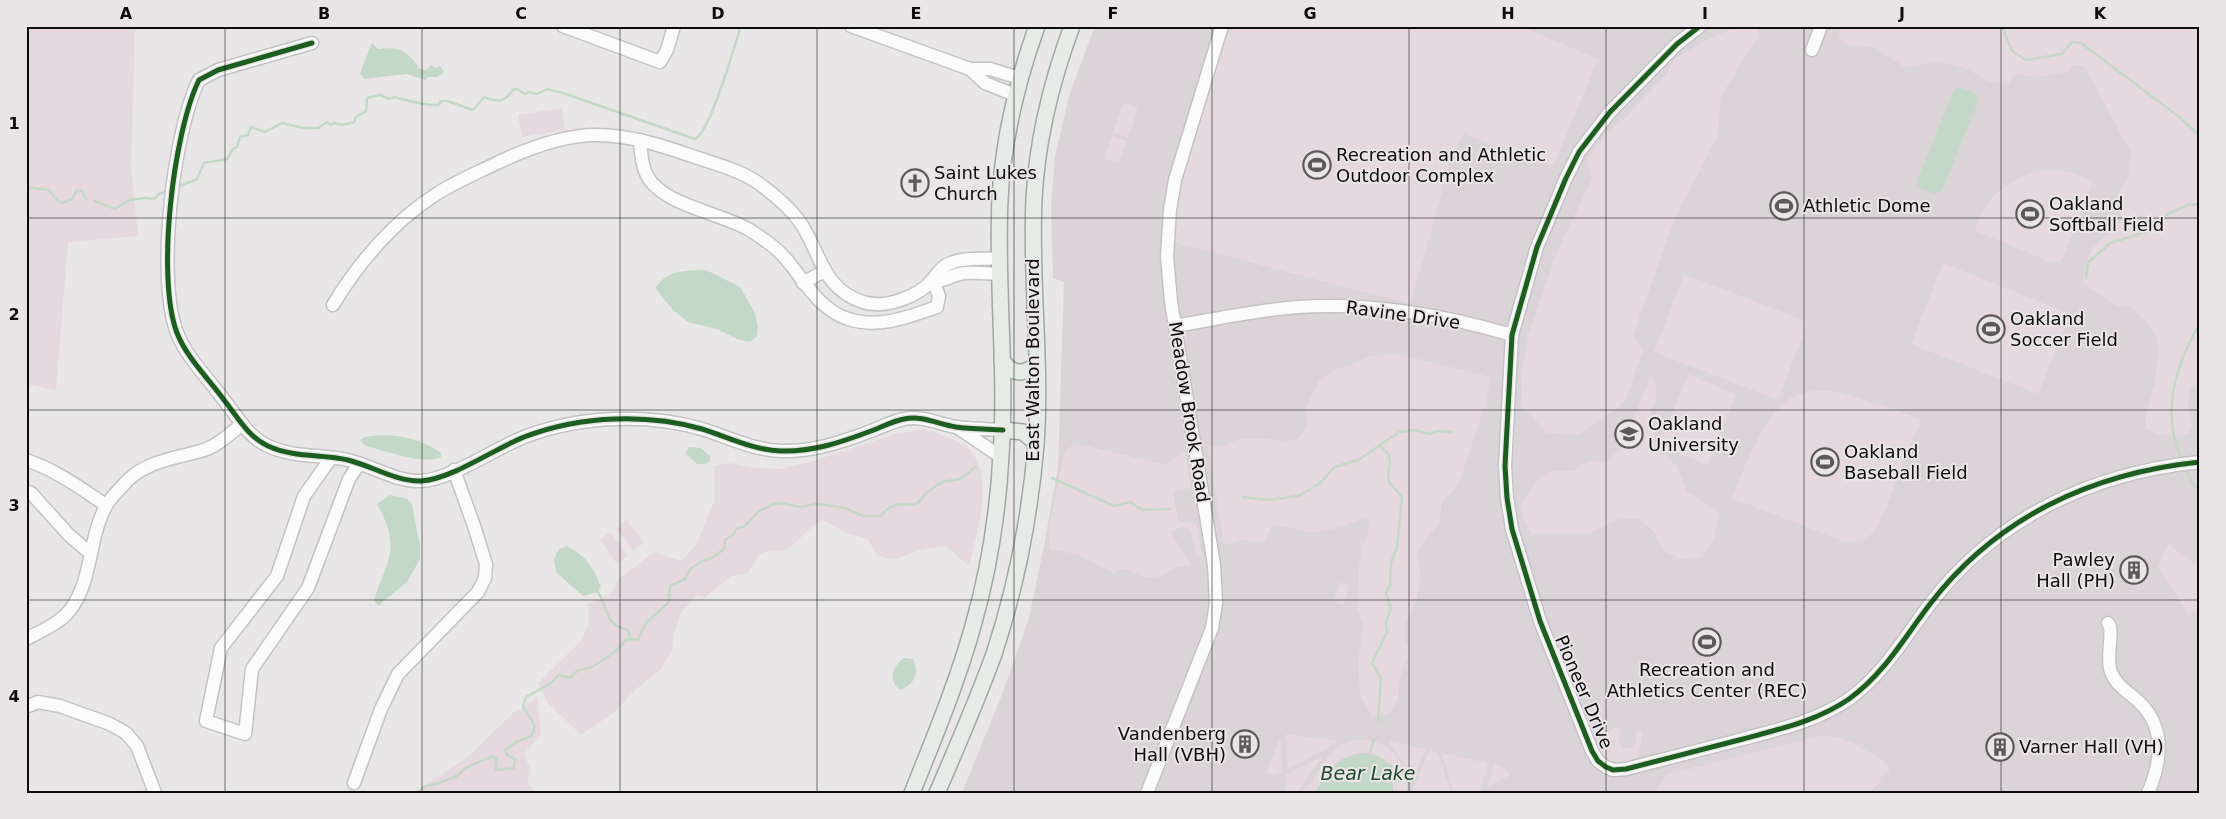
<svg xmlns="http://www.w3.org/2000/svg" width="2226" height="819" font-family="'DejaVu Sans',sans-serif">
	<rect width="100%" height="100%" fill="#e8e6e7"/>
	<!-- built -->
	<path fill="#dad3d7" d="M1095 26H2200V793H962L1003 692 1029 618 1045 541 1058 467 1064 282 1053 278 1051 206 1055 157 1069 96Z"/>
	<!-- green -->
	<g fill="#e5d8df">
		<path d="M39 26H140L135 31 131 167 138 236 68 242 56 390 26 384V32Z"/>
		<path d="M1228 26H1520L1598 59 1553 167 1464 134 1453 152 1411 303 1387 298 1173 242C1175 173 1207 93 1228 26Z"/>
		<path d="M1738 26H1757L1758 36 1721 96 1718 135 1674 221 1633 335 1643 350 1626 400 1605 418 1578 435 1547 433 1522 406 1521 381 1527 339 1557 251 1592 179 1587 159 1608 131 1624 119 1662 79 1677 57 1706 40Z"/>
		<path d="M1839 26H2200V382L2189 390 2188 404 2193 426 2188 435C2172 436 2160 438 2146 428L2145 415 2155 384 2158 353 2156 335 2144 319 2131 307 2118 306 2083 284C2085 264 2086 253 2102 238 2112 229 2114 232 2122 219L2116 198 2128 177 2132 152 2122 137 2086 67 2073 65 2069 71 2039 77 2015 74 2008 84 1988 81 1967 69 1938 61 1906 68 1875 48 1844 44 1839 36Z"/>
		<path d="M1123 103 1138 108 1128 138 1113 132Z"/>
		<path d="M562 108 565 130 522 137 518 115Z"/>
		<path d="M1112 135 1127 141 1119 164 1104 159Z"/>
		<path d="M2054 170 2073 173 2094 181 2062 260 2053 263 1975 231C1985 194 2015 172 2054 170Z"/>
		<path d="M1943 263 2070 314 2038 394 1911 344Z"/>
		<path d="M1684 274 1808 322 1778 400 1654 352Z"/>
		<path d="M1398 354 1491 377 1486 402 1458 486 1442 502 1439 522 1418 552 1421 577 1417 599 1405 625V640L1409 652 1400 677 1398 699 1389 714 1372 716 1360 695 1358 661 1364 624 1357 611 1359 566 1363 545 1372 521 1366 517 1345 526 1314 533 1272 524 1265 542 1241 540 1224 545 1208 448 1211 445 1224 446 1240 438H1258L1287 441 1298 438 1308 427 1306 407 1320 379 1336 369 1351 365 1371 356Z"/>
		<path d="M1652 374 1657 390 1655 403 1650 414 1657 449 1676 465 1687 491 1719 512 1714 540 1702 557 1680 559 1662 550 1655 533 1638 518 1620 519 1589 534 1548 533 1532 535 1524 523 1522 503 1535 482 1549 471H1573L1589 461H1607L1621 448Z"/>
		<path d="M1688 374 1736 394 1707 465 1659 445Z"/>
		<path d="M1830 390 1889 407 1921 420 1879 525C1870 539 1859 543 1842 541L1732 498C1742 471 1766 410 1793 397 1804 391 1818 390 1830 390Z"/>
		<path d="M924 429C936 434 953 437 964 445 998 470 977 532 969 566L946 546 923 549 893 560 876 555 868 539 849 534 823 520C810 526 803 536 793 545 770 561 767 536 747 574L731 576 704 598 697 596 681 612 674 634 672 651 660 670 636 689 613 713 581 735 548 703 538 683 581 641 589 624 588 604 610 595 619 579 654 552 681 561 696 545 715 500 714 466 730 463 752 468 781 469 813 461 895 434Z"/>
		<path d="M1075 443 1162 464 1169 463 1185 451 1191 488 1173 492 1179 523H1196L1203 558 1197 555 1190 531 1183 526 1171 532 1191 565 1175 568 1157 577 1146 578 1124 569 1112 573 1079 555 1050 549 1048 533 1061 467 1065 451Z"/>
		<path d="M627 520 644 543 633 551 616 528Z"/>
		<path d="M610 532 628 555 617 564 600 540Z"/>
		<path d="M2168 544 2200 567V611L2187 613 2158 566Z"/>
		<path d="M1341 582 1350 586 1343 604 1334 600Z"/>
		<path d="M537 697 541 733 524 754 531 771 527 781 535 793H413L468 757 514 712 521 709Z"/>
		<path d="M1618 726 1621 731 1619 742 1624 748H1630L1635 744 1637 730 1643 733C1637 757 1642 759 1616 765L1603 759 1595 745 1603 736Z"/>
		<path d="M1286 734 1339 741 1287 770Z"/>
		<path d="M1819 736C1827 736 1835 736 1843 739 1853 742 1884 759 1889 768V772L1879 779 1881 781 1870 793H1656L1666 775Z"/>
		<path d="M1279 740 1281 741 1282 772 1271 775 1266 773Z"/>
		<path d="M1353 740C1384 736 1409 758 1407 793H1393L1392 766 1380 757 1366 753 1320 786 1315 793H1303C1317 776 1331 744 1353 740Z"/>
		<path d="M1391 741 1426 749 1412 782 1410 781 1403 762 1389 744Z"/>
		<path d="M1430 749 1438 753 1440 758 1451 793H1411Z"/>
		<path d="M1442 753 1488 763 1480 793H1454Z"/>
		<path d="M1324 755 1297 793H1285L1286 775Z"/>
		<path d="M1494 764 1503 767 1510 775 1487 788Z"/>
	</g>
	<!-- water -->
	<g fill="#c4d8c7">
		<path d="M372 43 378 49C401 46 407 51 420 69L426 70 431 65 436 68 439 66 442 68 444 73 437 77H428L425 80 407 74 364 79 360 73Z"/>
		<path d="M1960 88C1969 91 1977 92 1978 102L1942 191 1934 194 1919 187 1917 184 1918 179 1952 94 1955 89Z"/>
		<path d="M706 270 740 287 754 311 758 326 757 336 750 342 737 339 717 329 688 322 673 310 655 288C669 269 685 271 706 270Z"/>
		<path d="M380 435C401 435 425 440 441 453V457C424 466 384 450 366 446L360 441 364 437Z"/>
		<path d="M689 447 701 448 710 456V461L705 464H697L685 453Z"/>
		<path d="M390 495 407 499 412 504 420 546V559L407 582 378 606 374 600C389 557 401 547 377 504Z"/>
		<path d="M567 546C586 556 593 567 601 587L598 592 583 596 556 572 554 559 559 549Z"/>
		<path d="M904 658 913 659C920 673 914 685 900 690 887 681 893 665 904 658Z"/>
		<path d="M1366 753 1380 757 1392 766 1393 793H1315C1327 770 1339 754 1366 753Z"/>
	</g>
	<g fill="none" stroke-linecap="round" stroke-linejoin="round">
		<!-- stream -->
		<g stroke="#c4d8c7" stroke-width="2.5">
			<path d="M2002 26 2012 51 2026 60 2062 54 2072 42 2081 43 2183 120 2200 136"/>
			<path d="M26 187 49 190 57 200 62 203 72 199 77 190 82 191 86 199"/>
			<path d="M177 187 197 179 204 163 227 159 233 149 237 147 240 137 248 135 251 127 265 132 282 123 303 128H318L327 122 331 125 335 123 343 125 354 122 356 117 366 111 367 98 380 95 390 99 394 97C408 101 423 105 438 105L441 101H447L473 110 484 97C497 102 504 103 513 90L517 89 525 94 529 92 537 94 547 89 563 93 695 139C710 133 735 45 741 26"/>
			<path d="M94 201 115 209 129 200 146 198 154 199 159 194 167 191"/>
			<path d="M2086 278 2088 263 2110 243 2149 231 2168 214 2188 205 2200 204"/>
			<path d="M2182 461C2161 412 2174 368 2200 323"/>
			<path d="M2185 468 2193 485 2200 487"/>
			<path d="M1052 478 1114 506 1130 502 1142 510 1170 509"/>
			<path d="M1242 497 1270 500 1298 496 1319 484 1335 467 1360 459 1399 432 1415 430 1430 434 1437 431 1451 432"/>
			<path d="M598 592C610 611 603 624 628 630L631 640"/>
			<path d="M1378 721 1381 678 1372 663 1387 632 1386 622 1391 609 1386 592 1390 586 1391 563 1397 547 1402 497 1389 482C1386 467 1397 459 1380 446"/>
			<path d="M1370 753 1374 740"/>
			<path d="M418 793 425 786 437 784 457 776 465 768 493 756 496 759V769L498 770 514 768 515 759 507 755 505 750 516 742 531 736C540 723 528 718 523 707L526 697 551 683 559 675 570 678 577 671 592 667 615 652 626 640 638 639 646 623 669 602 670 586 685 579 690 569 704 560 712 558 724 549 725 540 734 534 736 529 745 526 759 511 774 504 783 503 800 507 816 504 826 505 844 508 864 516H881C893 500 901 506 917 504L926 493 942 482 960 479 976 467"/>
		</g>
		<!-- minor casing -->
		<g stroke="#c4c3c4" stroke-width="15">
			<g id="minor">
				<path d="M563 26 660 62 667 50 674 26"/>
				<path d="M851 26 970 69H990L1020 78"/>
				<path d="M1700 26 1677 44 1610 112 1579 152 1566 178 1537 247 1512 335 1505 466 1507 498 1512 529 1540 621 1592 751 1598 761 1606 767 1613 770 1626 769C1665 759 1704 749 1743 739 1780 729 1817 721 1849 699 1884 674 1904 638 1930 604 1997 517 2092 473 2200 462"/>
				<path d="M312 43 218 70 199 80C173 133 156 278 177 333 187 358 208 378 224 400 237 416 248 437 268 446 294 458 321 454 348 460 372 466 397 482 421 481 452 479 494 449 524 437 553 426 584 420 615 419 645 418 674 421 702 429 728 437 753 450 781 451 813 452 842 442 871 431 882 427 893 421 904 419 922 415 938 424 956 427 971 429 987 429 1003 430"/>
				<path d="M1812 50 1821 26"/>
				<path d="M970 69 985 83 1015 95"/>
				<path d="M640 140C641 154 642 172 652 183 672 206 721 214 748 229 755 233 763 239 770 244 799 265 810 306 848 319 879 329 908 317 937 307L939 296 933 280"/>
				<path d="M933 280C945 282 949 276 960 274 972 271 987 274 1000 274"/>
				<path d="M803 283 824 271"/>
				<path d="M333 305C359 262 395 220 438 193 457 181 479 172 499 162 529 148 563 135 596 135 631 135 663 146 695 157 719 165 746 172 765 188 778 198 790 208 800 222 821 253 822 289 863 302 885 309 919 297 933 279 939 272 942 266 951 263 964 257 984 260 999 258"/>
				<path d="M1175 326C1216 319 1257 310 1298 307 1368 302 1445 315 1512 335"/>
				<path d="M957 427 1001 457"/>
				<path d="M331 458 304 496 277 576 221 648 206 721 245 734 252 669 308 588 349 479 359 464"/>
				<path d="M26 460C56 470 80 488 106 505"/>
				<path d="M26 491 31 493 69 535 91 554"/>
				<path d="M2108 623C2115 632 2105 656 2111 672 2116 686 2130 693 2140 703 2166 728 2161 763 2148 793"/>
				<path d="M26 639C41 631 59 624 70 610 93 580 88 539 106 506 111 497 121 488 128 480 148 461 176 458 201 451 216 447 230 434 242 424"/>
				<path d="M26 707 38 702 60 706 110 724 126 733 137 746 155 793"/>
				<path d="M354 783 381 709 398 674 478 592 485 578 486 564 474 526 454 470"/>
				<path d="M1147 793 1212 628 1216 603 1214 565 1171 302 1167 256 1170 210 1175 180 1222 26"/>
			</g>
		</g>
		<!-- major casing -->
		<g stroke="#9fa8a1" stroke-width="18">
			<g id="major">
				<path d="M1002 360C1011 375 1024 375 1036 365"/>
				<path d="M1003 430 1023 432 1036 443"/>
				<path d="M912 793C934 738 957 683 973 626 989 570 998 513 1001 455 1007 370 996 284 1000 199 1003 139 1017 82 1037 26"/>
				<path d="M937 793C957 747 977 701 994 654 1016 587 1030 515 1036 445 1042 363 1030 281 1034 199 1037 139 1051 83 1072 26"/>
			</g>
		</g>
		<!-- minor -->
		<use href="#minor" stroke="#fcfbfb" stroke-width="12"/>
		<!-- major -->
		<use href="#major" stroke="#e5ebe6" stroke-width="15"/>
		<!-- cycleway casing -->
		<g stroke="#e9e5e7" stroke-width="8">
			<g id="cycleway">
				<path d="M1700 26 1677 44 1610 112 1579 152 1566 178 1537 247 1512 335 1505 466 1507 498 1512 529 1540 621 1592 751 1598 761 1606 767 1613 770 1626 769C1665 759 1704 749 1743 739 1780 729 1817 721 1849 699 1884 674 1904 638 1930 604 1997 517 2092 473 2200 462"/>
				<path d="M312 43 218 70 199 80C173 133 156 278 177 333 187 358 208 378 224 400 237 416 248 437 268 446 294 458 321 454 348 460 372 466 397 482 421 481 452 479 494 449 524 437 553 426 584 420 615 419 645 418 674 421 702 429 728 437 753 450 781 451 813 452 842 442 871 431 882 427 893 421 904 419 922 415 938 424 956 427 971 429 987 429 1003 430"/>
			</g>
		</g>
		<!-- cycleway -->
		<use href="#cycleway" stroke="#1b5e20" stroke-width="5"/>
	</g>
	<!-- grid -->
	<path fill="none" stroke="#0d0c0c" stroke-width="1" stroke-opacity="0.55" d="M225 26V793M422 26V793M620 26V793M817 26V793M1014 26V793M1212 26V793M1409 26V793M1606 26V793M1804 26V793M2001 26V793M26 218H2200M26 410H2200M26 600H2200"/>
	<!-- icons -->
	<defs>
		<g id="stadium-ring" transform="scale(1.4375)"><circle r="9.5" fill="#e9e5e7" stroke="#5a5859" stroke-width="1.5"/><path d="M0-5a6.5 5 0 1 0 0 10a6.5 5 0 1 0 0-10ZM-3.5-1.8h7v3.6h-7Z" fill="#5a5859"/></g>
		<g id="church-ring" transform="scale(1.4375)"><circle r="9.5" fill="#e9e5e7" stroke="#5a5859" stroke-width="1.5"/><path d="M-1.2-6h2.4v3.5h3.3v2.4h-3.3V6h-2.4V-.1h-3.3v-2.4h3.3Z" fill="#5a5859"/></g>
		<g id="university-ring" transform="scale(1.4375)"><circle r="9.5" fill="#e9e5e7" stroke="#5a5859" stroke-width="1.5"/><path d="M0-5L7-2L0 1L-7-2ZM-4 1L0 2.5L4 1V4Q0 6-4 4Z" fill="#5a5859"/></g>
		<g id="building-ring" transform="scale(1.4375)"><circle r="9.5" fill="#e9e5e7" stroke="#5a5859" stroke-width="1.5"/><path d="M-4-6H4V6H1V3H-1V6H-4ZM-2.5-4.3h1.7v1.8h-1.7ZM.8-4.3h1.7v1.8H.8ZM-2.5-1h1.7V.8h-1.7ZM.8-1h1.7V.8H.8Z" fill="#5a5859"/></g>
	</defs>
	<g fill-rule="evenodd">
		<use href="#stadium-ring" x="1317" y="165"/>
		<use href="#church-ring" x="915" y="183"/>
		<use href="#stadium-ring" x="1784" y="206"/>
		<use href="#stadium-ring" x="2030" y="214"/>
		<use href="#stadium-ring" x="1991" y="329"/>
		<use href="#university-ring" x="1629" y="434"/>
		<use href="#stadium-ring" x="1825" y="462"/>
		<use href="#building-ring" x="2134" y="570"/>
		<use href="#stadium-ring" x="1707" y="642"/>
		<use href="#building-ring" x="1245" y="744"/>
		<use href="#building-ring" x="2000" y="747"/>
	</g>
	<g text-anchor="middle" stroke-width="4" stroke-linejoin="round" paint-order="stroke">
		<!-- poi labels -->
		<g font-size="18" fill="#0d0c0c" stroke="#e9e5e7" text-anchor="start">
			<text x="1336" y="161">Recreation and Athletic<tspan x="1336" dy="21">Outdoor Complex</tspan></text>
			<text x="934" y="179">Saint Lukes<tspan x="934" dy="21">Church</tspan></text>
			<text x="2049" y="210">Oakland<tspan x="2049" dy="21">Softball Field</tspan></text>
			<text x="1803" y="212">Athletic Dome</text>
			<text x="2010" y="325">Oakland<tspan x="2010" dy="21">Soccer Field</tspan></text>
			<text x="1648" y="430">Oakland<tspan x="1648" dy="21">University</tspan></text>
			<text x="1844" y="458">Oakland<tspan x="1844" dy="21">Baseball Field</tspan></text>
			<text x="2115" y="566" text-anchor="end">Pawley<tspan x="2115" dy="21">Hall (PH)</tspan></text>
			<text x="1707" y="676" text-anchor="middle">Recreation and<tspan x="1707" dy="21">Athletics Center (REC)</tspan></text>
			<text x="1226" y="740" text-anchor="end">Vandenberg<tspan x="1226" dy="21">Hall (VBH)</tspan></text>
			<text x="2019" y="753">Varner Hall (VH)</text>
		</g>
		<!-- street labels -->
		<g font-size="18" fill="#0d0c0c" stroke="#e9e5e7">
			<text transform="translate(1403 315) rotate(8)" y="6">Ravine Drive</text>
			<text transform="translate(1033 360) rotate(-90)" y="6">East Walton Boulevard</text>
			<text transform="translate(1189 412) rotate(81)" y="6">Meadow Brook Road</text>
			<text transform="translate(1584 692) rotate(67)" y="6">Pioneer Drive</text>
		</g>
		<!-- water labels -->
		<g font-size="19" font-style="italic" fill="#1f4b29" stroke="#e9e5e7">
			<text x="1368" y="780">Bear Lake</text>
		</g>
	</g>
	<!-- border -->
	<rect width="2226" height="819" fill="none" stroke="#e9e5e7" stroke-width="55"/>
	<rect x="28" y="28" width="2170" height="764" fill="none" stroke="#0d0c0c" stroke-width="2"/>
	<g font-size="16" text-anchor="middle" font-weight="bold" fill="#0d0c0c">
		<text x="126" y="19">A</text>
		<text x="324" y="19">B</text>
		<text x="521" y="19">C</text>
		<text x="718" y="19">D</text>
		<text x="916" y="19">E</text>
		<text x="1113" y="19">F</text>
		<text x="1310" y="19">G</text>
		<text x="1508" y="19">H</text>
		<text x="1705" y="19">I</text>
		<text x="1902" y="19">J</text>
		<text x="2100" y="19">K</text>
		<text x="14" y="129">1</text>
		<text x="14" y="320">2</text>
		<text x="14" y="511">3</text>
		<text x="14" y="702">4</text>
	</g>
</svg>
